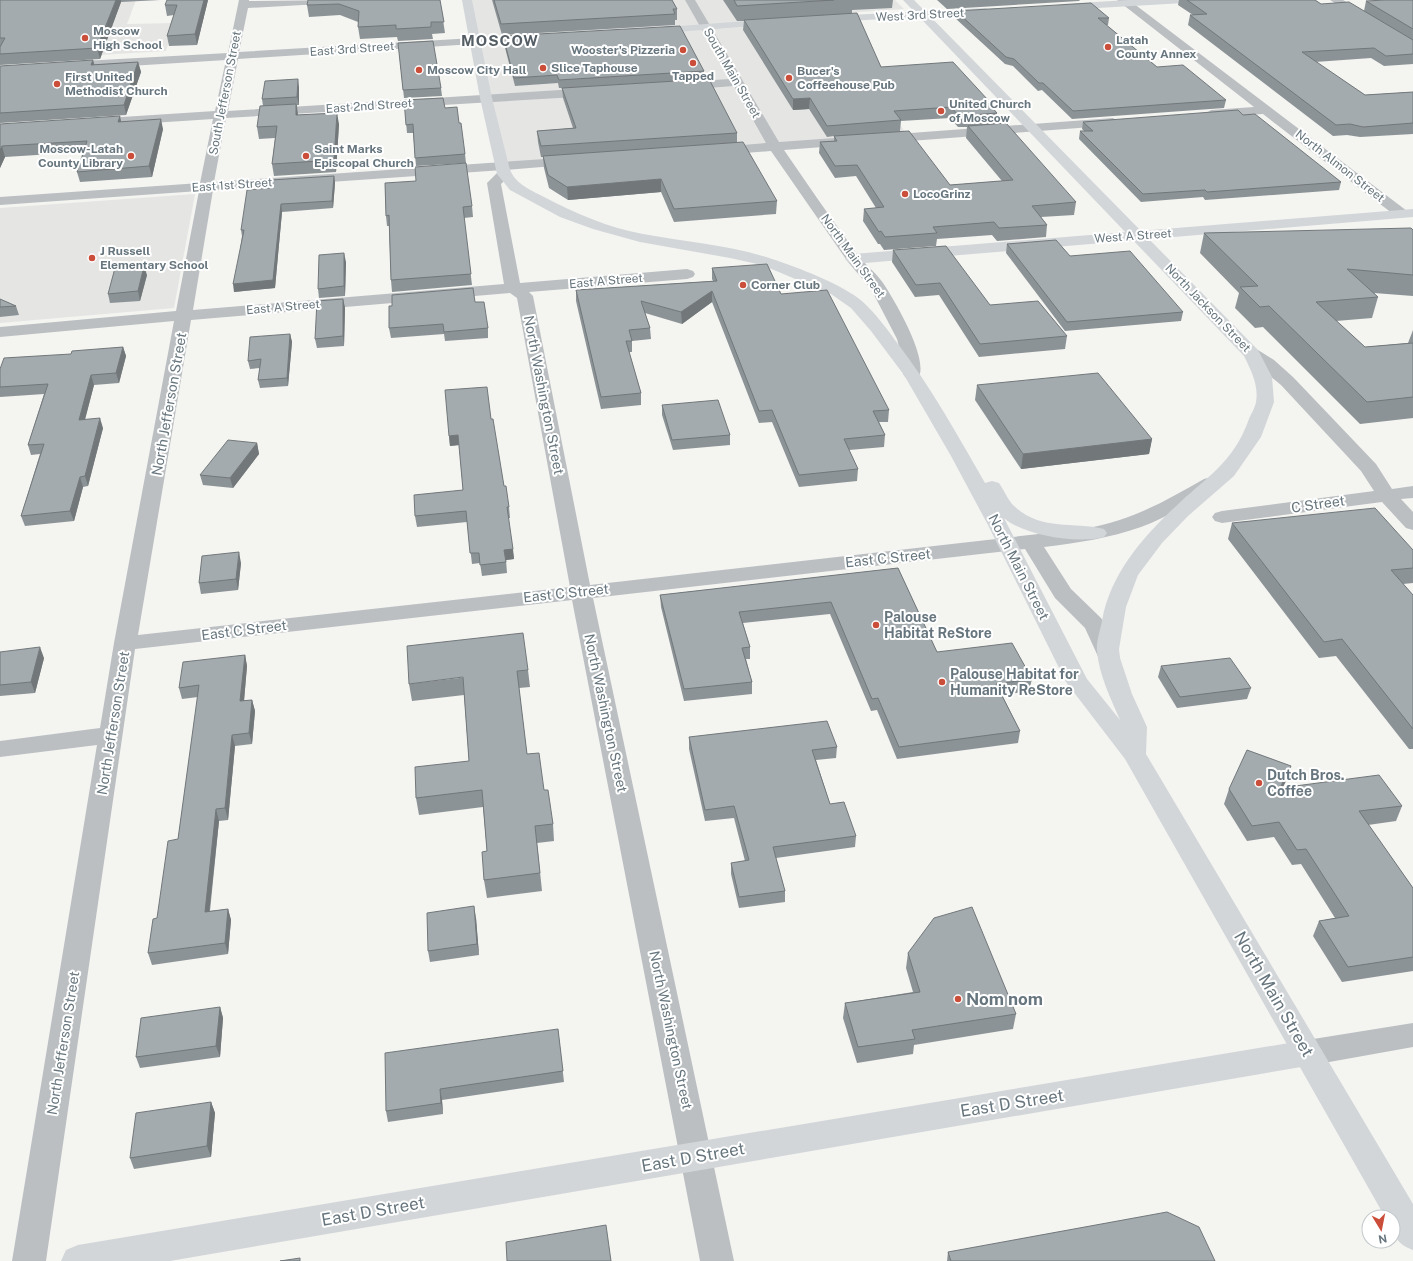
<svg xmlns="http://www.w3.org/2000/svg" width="1413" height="1261" font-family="'Public Sans',sans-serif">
	<rect width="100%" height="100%" fill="#f4f4f1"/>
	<!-- built -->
	<g fill="#e5e5e4">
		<path d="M0 0H136L127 24 174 23 166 51 0 61Z"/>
		<path d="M466 0H895L904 9 817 15 909 137 501 165Z"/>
		<path d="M195 194 174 308 0 323V208Z"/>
	</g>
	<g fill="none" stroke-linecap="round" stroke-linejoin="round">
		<!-- street -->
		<g fill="#bbbfc2" fill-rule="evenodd">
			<path d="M239 0H249V1L343 0 338 3 248 8 239 52 474 38 480 41 474 44 238 59 228 111 592 88 598 92 592 96 226 118 214 182 574 157 579 158 581 161 579 164 504 170 509 171 511 174 501 184 520 283 687 269 693 271 695 274 693 277 687 279 529 292 533 296 590 585 1083 529C1130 521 1164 502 1204 479L1211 477 1218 479 1221 483 1218 487C1193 501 1168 517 1141 527 1110 538 1077 543 1044 547L1071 589 1101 618 1112 635 1120 658 1117 663 1109 665 1101 663 1085 628 1055 598 1025 549 593 598 734 1261H700L572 600 135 649 46 1261H12L97 745 0 757V741L100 728 114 643 174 321 0 337V327L176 311 199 191 0 205V197L200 183 213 119 91 127 85 123 91 119 215 111 226 60 65 70 59 66 65 62 228 53ZM503 170 499 171 487 183 504 284 193 310 213 190ZM510 293 517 298 570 587 138 635 191 320Z"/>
			<path d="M685 0H695L779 142 849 137 854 138 856 141 854 144 849 145 784 150C808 185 832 220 857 254 866 266 878 274 885 286 896 303 930 361 918 378L912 379 906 378 903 374V362L897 339 871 289 848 262 771 151 718 155 713 154 711 151 713 148 718 147 766 143 734 86 682 90 676 86 682 82 730 79Z"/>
			<path d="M1117 0H1129L1407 211 1409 214 1407 217H1397L1263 114 1207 117 1205 114 1211 110 1254 107Z"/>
			<path d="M1330 0H1343L1413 42V50Z"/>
			<path d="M1113 118 1119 122 1118 125 884 143 879 142 877 139 879 136 884 135Z"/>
			<path d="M1252 349 1258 350 1274 360 1293 377 1376 464 1392 489 1413 486V498L1401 499 1413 512V530L1406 528 1382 502 1222 523 1215 521 1212 517 1215 513 1222 511 1374 491 1361 471 1281 385 1243 354 1246 350Z"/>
			<path d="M1413 1023V1047L1307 1066 1297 1062 1292 1053 1297 1044 1307 1040Z"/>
		</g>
		<!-- secondary -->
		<g fill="#d2d6d9" fill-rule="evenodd">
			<path d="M1413 209V217L853 264 848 262 845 259 848 256 853 254Z"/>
			<path d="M1307 1040 1317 1044 1322 1053 1317 1062 1307 1066 170 1261H61L66 1250 78 1245Z"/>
		</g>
		<!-- primary -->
		<g fill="#d2d6d9" fill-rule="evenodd">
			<path d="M1128 0H1189L1184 3 1063 10 1058 7 1063 4Z"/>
			<path d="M985 8 989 9 990 11 989 13 830 22 824 19 830 16Z"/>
			<path d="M773 19 777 20 779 22 777 24 652 34 646 31 652 28Z"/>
			<path d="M534 35 540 38 538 40 474 44 468 41 474 38Z"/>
		</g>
		<!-- highway -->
		<path fill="#d2d6d9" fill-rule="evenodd" d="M462 0H472L492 98 509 166C513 183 529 189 544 197 575 213 609 228 643 234 686 242 731 245 772 259 797 267 844 285 863 302 876 314 887 329 898 344 931 387 958 436 985 483L992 481 999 483C1004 490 1007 498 1012 504 1040 532 1071 521 1104 529L1107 533 1104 537C1078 544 1024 536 1004 518L1087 679 1120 720C1111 699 1099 675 1097 651 1096 642 1100 631 1102 621 1110 575 1141 539 1174 508 1206 477 1233 464 1249 419 1251 414 1255 408 1256 402 1259 386 1251 370 1244 356L903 0H914L1258 350 1272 377 1274 402 1261 437 1234 476 1188 516 1162 543 1138 575 1126 607 1119 649 1120 658 1132 694 1147 727 1146 754 1413 1204V1250C1396 1244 1393 1235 1393 1217H1385L1125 759 1066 682 988 525 951 456 904 375 871 331 851 308 831 294 762 265 730 258 640 242 593 229 560 217 510 190 497 174 480 98Z"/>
	</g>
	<!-- wall -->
	<g fill="#8c9396" fill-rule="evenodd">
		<path d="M0 0H160L121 2 100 59 0 65Z"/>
		<path d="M208 0 197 45 169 46 167 36 174 15 167 16 165 5Z"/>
		<path d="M440 0 445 33 432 34 433 39 398 41 397 37 360 39 358 27V22L340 15 309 17 307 5Z"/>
		<path d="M492 0H672L677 9V20H675V25L502 35Z"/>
		<path d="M723 0H893L892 8 852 10V14L881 67 988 100V103L997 113 996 124 1076 202 1074 215 1041 217 1047 225 1046 237 997 241 992 235 937 239 936 246 884 250 880 244H878L863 221 864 209 876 208 856 176 835 178 819 153 820 142 834 141V136L827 137 809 109 793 110 743 30 744 21H737ZM950 118 958 127H967L966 138 1002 181 950 185 900 131 901 121Z"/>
		<path d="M937 0H1080L1079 1 947 9Z"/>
		<path d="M1179 0H1315L1321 4 1364 11 1366 1 1413 0V64L1384 66 1371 58 1315 62 1365 95 1413 92V134L1360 137 1347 135 1333 136 1188 25 1190 15H1193L1178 5Z"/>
		<path d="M956 11 1109 18 1108 25H1106L1157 67 1226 100 1224 108 1072 119 1042 90 1038 91 1013 66 1005 64 955 18Z"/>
		<path d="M503 36 704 71V79L737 133V143L777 201 776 214 674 222 661 192 568 200 549 188 544 168 543 157H541L538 142 537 131 573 128 563 98 562 88H559L558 83 515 86 504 44Z"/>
		<path d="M398 43 441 88 442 96 404 98Z"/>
		<path d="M138 62 141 72 126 115 0 123V66L94 65Z"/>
		<path d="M299 87V105H297L298 115 339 124 336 172 274 176 272 164 275 138 259 139 257 127 263 106 262 99Z"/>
		<path d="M404 100 445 108 459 123 465 154 466 163 416 166 413 133H407Z"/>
		<path d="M1243 115 1341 182 1339 190 1205 200 1203 197 1141 202 1079 139 1080 131H1084L1082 129 1083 122Z"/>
		<path d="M121 122 163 129 152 177 80 182 77 172 84 152 5 157 0 168V124Z"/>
		<path d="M334 176 335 183 333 208 282 212 275 288 234 292 242 236 241 230 270 188Z"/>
		<path d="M385 183 472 206 473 217 464 218 472 285 392 292 391 280 389 226H387L386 216Z"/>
		<path d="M1413 230V296L1374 293 1378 297 1372 318 1336 321 1365 347 1408 343 1413 330V418L1360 424 1263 327 1255 328 1235 308 1239 293 1200 253 1204 233Z"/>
		<path d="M1007 244 1070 256 1183 312 1181 321 1065 331 1006 253Z"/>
		<path d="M893 250 990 305 1067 336 1065 349 979 357 939 295 915 297 892 262Z"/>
		<path d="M346 262 345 296 319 298 318 289Z"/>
		<path d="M712 268 781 294 889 410 888 422H879L885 435 884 447 849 450 858 469 857 481 799 487 772 422 759 423 712 302 682 324 645 313 650 328 651 339 632 341V352H629L641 393V405L601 409 576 301V290L713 281 712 279Z"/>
		<path d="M147 275 140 301 110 303 108 294Z"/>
		<path d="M0 299 16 306 19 315 0 317Z"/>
		<path d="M343 299 345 308 344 346 317 348 315 339Z"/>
		<path d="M475 302 488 328V338L445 341 444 334 391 338 389 328Z"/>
		<path d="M290 334 292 342 288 386 260 388 258 380 260 368 250 369 248 361Z"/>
		<path d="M123 347 126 356 119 383 94 385 85 420 103 428 88 486 83 487 74 521 25 526 21 516 40 454 31 455 28 445 44 394 0 397V369L71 354Z"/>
		<path d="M977 385 1152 439 1149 454 1021 469 975 400Z"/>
		<path d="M662 405 730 435V445L673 450 662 415Z"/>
		<path d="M491 419 504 486 509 507 510 518H508L514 559 506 560 507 573 482 576 480 563 472 564 467 522 417 527 415 516 463 490 459 445 450 446 449 436Z"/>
		<path d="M257 443 259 454 233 488 203 485 200 475Z"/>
		<path d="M1232 523 1413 550V583L1403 584 1413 595V749H1409L1336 656 1319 658 1228 539Z"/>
		<path d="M241 563 238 590 201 594 199 583Z"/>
		<path d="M898 568 937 652 1032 679 1029 691 1002 695 1020 731 1018 743 897 759 877 710 871 711 830 614 743 623 750 647V659H746L752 682V694L684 701 661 607 660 595Z"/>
		<path d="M0 652 44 658 35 693 0 696Z"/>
		<path d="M245 655 247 666 244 701 252 700 255 711 252 744 235 746 228 820 219 821 210 911 228 909 231 920 228 954 152 965 148 953 178 839 198 697 182 699 179 688Z"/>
		<path d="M1161 666 1251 688 1247 699 1177 708 1158 677Z"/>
		<path d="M528 670 530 687 519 688 527 754 544 790 553 824 554 841 537 843 542 891 487 898 484 880 487 851 483 807 419 815 416 798 469 761 464 695 412 701 409 684Z"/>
		<path d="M689 737 837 747 836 758 816 760 830 804 856 836 855 847 776 858 785 891V902L739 908 731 874V863L745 861 734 818 705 821 689 749Z"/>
		<path d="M1286 781 1282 788 1402 806 1396 821 1368 825 1413 888V971L1342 982 1313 936 1319 921 1335 918 1301 864 1292 865 1274 837 1247 841 1224 804 1229 789Z"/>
		<path d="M476 918 479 955 430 962 428 951Z"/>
		<path d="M908 953 1016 1014 1013 1029 914 1045 913 1054 857 1063 843 1018 845 1003 913 992 906 968Z"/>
		<path d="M220 1007 223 1018 220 1057 140 1068 136 1057Z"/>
		<path d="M558 1029 564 1082 442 1100 443 1114 388 1122 386 1111Z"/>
		<path d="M211 1102 215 1113 211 1157 134 1169 130 1158Z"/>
		<path d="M948 1252 1215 1261H947Z"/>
	</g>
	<!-- shaded-wall -->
	<g fill="#72787a">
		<path d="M116 0H121V2L100 59 97 48Z"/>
		<path d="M204 0H208L197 45 195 34Z"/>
		<path d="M93 60 96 70 91 65Z"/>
		<path d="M138 62 141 72 126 115 124 105Z"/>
		<path d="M298 79 299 87V105L297 97Z"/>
		<path d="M810 98 809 109 793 110V99Z"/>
		<path d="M296 104 298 115H296Z"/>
		<path d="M337 113 339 124 336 172 334 160Z"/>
		<path d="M120 116 122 126 118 122Z"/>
		<path d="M161 119 163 129 152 177 149 166Z"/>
		<path d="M2 146 5 157 0 168V150Z"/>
		<path d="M334 176 335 183 333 208 332 201Z"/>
		<path d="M661 179V192L568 200 567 187Z"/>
		<path d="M281 204 282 212 275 288 234 292 233 284Z"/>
		<path d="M344 253 346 262 345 296 344 286Z"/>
		<path d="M144 266 147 275 140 301 138 291Z"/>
		<path d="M712 291V302L682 324 681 312Z"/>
		<path d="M343 299 345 308 344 346 343 336Z"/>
		<path d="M290 334 292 342 288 386 287 378Z"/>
		<path d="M123 347 126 356 119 383 116 373Z"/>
		<path d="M91 375 94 385 82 430 79 420Z"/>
		<path d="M100 418 103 428 88 486 85 476Z"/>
		<path d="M458 435 459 445 450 446 449 436Z"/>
		<path d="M1152 439 1149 454 1021 469 1023 454Z"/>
		<path d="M257 443 259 454 233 488 230 478Z"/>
		<path d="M80 477 83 487 74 521 70 511Z"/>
		<path d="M513 549 514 559 506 560 504 550Z"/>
		<path d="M239 552 241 563 238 590 236 579Z"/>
		<path d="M40 647 44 658 35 693 31 682Z"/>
		<path d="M245 655 247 666 243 712 240 701Z"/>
		<path d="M252 700 255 711 252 744 249 733Z"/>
		<path d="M232 735 235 746 228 820 225 808Z"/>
		<path d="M1291 766 1286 781 1275 803 1280 788Z"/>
		<path d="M216 809 219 821 208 923 205 912Z"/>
		<path d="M474 906 476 918 479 955 477 944Z"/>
		<path d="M228 909 231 920 228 954 225 943Z"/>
		<path d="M220 1007 223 1018 220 1057 216 1046Z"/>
		<path d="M440 1089 442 1100 443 1114 441 1103Z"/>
		<path d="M211 1102 215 1113 211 1157 207 1146Z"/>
	</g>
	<!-- building -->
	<g fill="#a3abaf" stroke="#72787a">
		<path d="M0 0H116L97 48 0 54V47L5 38H0Z"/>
		<path d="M167 0H204L195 34 167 36 177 5H165Z"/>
		<path d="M308 0H440L444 22H431V27L396 29V25L358 27 359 11 339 4 307 5Z"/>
		<path d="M494 0H672L677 9H673L675 14 501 24Z"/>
		<path d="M734 0H834L737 6Z"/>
		<path d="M1187 0H1315L1321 4 1349 2 1413 40V54L1386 56 1374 48 1302 52 1365 95 1413 92V123L1363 127 1350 124 1336 125 1190 15 1207 14Z"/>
		<path d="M1385 0H1413V29L1366 1Z"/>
		<path d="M1091 3 1109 18H1098L1157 67 1183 65 1226 100 1073 111 1043 83H1039L1014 59 1006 57 956 11Z"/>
		<path d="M857 13 881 67 953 62 988 100 986 101 997 113 959 116 951 107 894 111 901 120 827 126 810 98 793 99 744 20Z"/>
		<path d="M680 26 704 71 559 80 557 75 514 78 503 36Z"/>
		<path d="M433 41 441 88 403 90 398 43Z"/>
		<path d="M93 60 91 65 138 62 124 105 0 113V66Z"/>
		<path d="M298 79 297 97 262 99 265 81Z"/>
		<path d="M709 79 737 133 541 146 537 131 576 128 562 88Z"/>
		<path d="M443 98 445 108 457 107 459 123H461L465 154 415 158 413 124 406 125 404 100Z"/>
		<path d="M296 104V115L337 113 334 160 272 164 277 126 257 127 260 106Z"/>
		<path d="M1238 110 1243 115 1255 114 1341 182 1207 192 1205 190 1143 194 1080 131H1093L1083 122Z"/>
		<path d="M120 116 118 122 161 119 149 166 77 172 87 141 2 146 0 150V124Z"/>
		<path d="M1006 123 1076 202 1032 206 1047 225 999 228 994 222 933 227 937 233 885 237 881 231 879 232 864 209 884 207 857 165 835 166 820 142 837 141 834 136 909 131 950 185 1013 180 968 126Z"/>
		<path d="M743 142 777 201 674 209 661 179 567 187 548 175 543 156Z"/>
		<path d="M466 163 472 206 463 207 471 274 391 280 389 215 386 216 385 183 416 181 415 167Z"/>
		<path d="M334 176 332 201 281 204 273 280 233 284 244 230H241L247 190 270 188 271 180Z"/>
		<path d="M1411 228 1413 230V275L1347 269 1378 297 1316 302 1365 347 1413 343V397L1367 402 1269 306 1260 307 1240 287 1258 286 1204 233Z"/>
		<path d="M1056 240 1070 256 1130 251 1183 312 1067 322 1007 244Z"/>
		<path d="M946 246 990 305 1038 301 1067 336 980 344 940 283 916 285 893 250Z"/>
		<path d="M344 253V286L318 289 319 255Z"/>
		<path d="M767 264 781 294 827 290 889 410 873 411 885 435 844 439 858 469 799 475 772 410 759 411 712 291 681 312 641 301 650 328 629 330 632 341H626L641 393 601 397 576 290 717 281 712 268Z"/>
		<path d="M144 266 138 291 108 294 115 268Z"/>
		<path d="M473 288 475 302H484L488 328 444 332 443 324 389 328V306H392V295Z"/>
		<path d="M0 299 16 306 0 307Z"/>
		<path d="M343 299V336L315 339 317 301Z"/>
		<path d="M290 334 287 378 258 380 261 359 248 361 250 337Z"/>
		<path d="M123 347 116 373 91 375 79 420 100 418 85 476 80 477 70 511 21 516 44 444 28 445 48 384 0 387V369L4 358 71 354 72 351Z"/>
		<path d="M1098 373 1152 439 1023 454 977 385Z"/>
		<path d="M487 387 491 419H493L504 486H506L509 507H507L513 549 504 550 506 562 480 565 479 553H470L466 511 415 516 414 495 463 490 458 435 449 436 445 390Z"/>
		<path d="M718 400 730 435 672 440 662 405Z"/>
		<path d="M228 440 257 443 230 478 200 475Z"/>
		<path d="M1375 508 1413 550V568L1391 570 1413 595V729L1342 639 1324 642 1232 523Z"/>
		<path d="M239 552 236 579 199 583 202 556Z"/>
		<path d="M898 568 937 652 1012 643 1032 679 996 684 1020 731 899 747 878 698 872 699 831 602 739 612 750 647 742 648 752 682 684 689 660 595Z"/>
		<path d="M523 633 528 670 517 671 527 754 539 753 544 790H548L553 824 535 826 540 873 484 880 482 852 487 851 482 790 416 798 415 767 469 761 463 677 409 684 407 646Z"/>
		<path d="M40 647 31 682 0 685V652Z"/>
		<path d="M245 655 240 701 252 700 249 733 232 735 225 808 216 809 205 912 228 909 225 943 148 953 153 919 157 918 168 841 178 839 199 685 179 688 183 662Z"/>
		<path d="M1230 658 1251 688 1180 697 1161 666Z"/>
		<path d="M827 721 837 747 812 750 830 804 844 802 856 836 773 847 785 891 739 897 731 863 749 860 734 806 705 810 689 737Z"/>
		<path d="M1247 750 1291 766 1280 788 1379 775 1402 806 1359 811 1413 888V957L1348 967 1319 921 1349 916 1306 849 1297 850 1279 822 1252 826 1229 789Z"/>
		<path d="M474 906 477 944 428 951 427 913Z"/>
		<path d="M972 907 1016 1014 912 1030 915 1039 858 1047 845 1003 920 992 908 953 934 918Z"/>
		<path d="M220 1007 216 1046 136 1057 141 1018Z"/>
		<path d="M558 1029 563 1071 440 1089 441 1103 386 1111 385 1053Z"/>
		<path d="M211 1102 207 1146 130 1158 136 1113Z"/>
		<path d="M1167 1212 1199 1227 1215 1261H951L948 1252Z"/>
		<path d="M606 1225 611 1261H507L506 1242Z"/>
		<path d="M300 1258V1261H280Z"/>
	</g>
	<!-- markers -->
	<g fill="#cb4e3a" stroke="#fff" stroke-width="1.5">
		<circle cx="85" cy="38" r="4"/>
		<circle cx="1108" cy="47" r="4"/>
		<circle cx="683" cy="50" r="4"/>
		<circle cx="693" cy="63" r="4"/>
		<circle cx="543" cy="68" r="4"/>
		<circle cx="419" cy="70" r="4"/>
		<circle cx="789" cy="78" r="4"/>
		<circle cx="57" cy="84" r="4"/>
		<circle cx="941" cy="111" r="4"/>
		<circle cx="131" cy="156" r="4"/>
		<circle cx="306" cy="156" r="4"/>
		<circle cx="905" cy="194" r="4"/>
		<circle cx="92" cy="258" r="4"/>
		<circle cx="743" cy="285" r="4"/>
		<circle cx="876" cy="625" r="4"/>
		<circle cx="942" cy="682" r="4"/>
		<circle cx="1259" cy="783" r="4"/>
		<circle cx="958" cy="999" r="4"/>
	</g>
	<g text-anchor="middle" stroke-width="4" stroke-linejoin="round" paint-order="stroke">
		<!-- far-street labels -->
		<g font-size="12" fill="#67767e" stroke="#fff">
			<text transform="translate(920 15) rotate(-3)" y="4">West 3rd Street</text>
			<text transform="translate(352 49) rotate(-4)" y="4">East 3rd Street</text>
			<text transform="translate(732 73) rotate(60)" y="4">South Main Street</text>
			<text transform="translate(225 93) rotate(-79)" y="4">South Jefferson Street</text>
			<text transform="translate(369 106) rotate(-4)" y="4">East 2nd Street</text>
			<text transform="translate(1340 166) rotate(38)" y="4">North Almon Street</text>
			<text transform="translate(232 185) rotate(-4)" y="4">East 1st Street</text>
			<text transform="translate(1133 236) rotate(-4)" y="4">West A Street</text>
			<text transform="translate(853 256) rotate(54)" y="4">North Main Street</text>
			<text transform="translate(606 281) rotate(-5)" y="4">East A Street</text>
			<text transform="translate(283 307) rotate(-5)" y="4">East A Street</text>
			<text transform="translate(1208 308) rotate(46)" y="4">North Jackson Street</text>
		</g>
		<!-- far-poi labels -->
		<g font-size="12" font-weight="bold" fill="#67767e" stroke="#fff" text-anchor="start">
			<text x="93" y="35">Moscow<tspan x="93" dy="14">High School</tspan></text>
			<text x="1116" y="44">Latah<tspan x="1116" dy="14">County Annex</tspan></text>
			<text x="675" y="54" text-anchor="end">Wooster's Pizzeria</text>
			<text x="551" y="72">Slice Taphouse</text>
			<text x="427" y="74">Moscow City Hall</text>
			<text x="797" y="75">Bucer's<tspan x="797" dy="14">Coffeehouse Pub</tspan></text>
			<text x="693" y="80" text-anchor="middle">Tapped</text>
			<text x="65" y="81">First United<tspan x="65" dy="14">Methodist Church</tspan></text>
			<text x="949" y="108">United Church<tspan x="949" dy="14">of Moscow</tspan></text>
			<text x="123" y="153" text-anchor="end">Moscow-Latah<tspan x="123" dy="14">County Library</tspan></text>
			<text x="314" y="153">Saint Marks<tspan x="314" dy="14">Episcopal Church</tspan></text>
			<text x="913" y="198">LocoGrinz</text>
			<text x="100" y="255">J Russell<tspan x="100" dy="14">Elementary School</tspan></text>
			<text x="751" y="289">Corner Club</text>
		</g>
		<!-- street labels -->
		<g font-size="14" fill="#67767e" stroke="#fff">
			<text transform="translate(544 395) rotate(79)" y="5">North Washington Street</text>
			<text transform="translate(169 404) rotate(-80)" y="5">North Jefferson Street</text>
			<text transform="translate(1318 504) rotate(-8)" y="5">C Street</text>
			<text transform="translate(888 558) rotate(-6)" y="5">East C Street</text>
			<text transform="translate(1019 567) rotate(63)" y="5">North Main Street</text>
			<text transform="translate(566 593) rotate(-6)" y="5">East C Street</text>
			<text transform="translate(244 630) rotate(-7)" y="5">East C Street</text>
			<text transform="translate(606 713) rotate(78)" y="5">North Washington Street</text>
			<text transform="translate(113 723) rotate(-81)" y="5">North Jefferson Street</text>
			<text transform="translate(671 1030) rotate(78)" y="5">North Washington Street</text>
			<text transform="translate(63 1043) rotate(-81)" y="5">North Jefferson Street</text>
		</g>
		<!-- poi labels -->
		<g font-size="14" font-weight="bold" fill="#67767e" stroke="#fff" text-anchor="start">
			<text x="884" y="622">Palouse<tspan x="884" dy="16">Habitat ReStore</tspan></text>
			<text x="950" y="679">Palouse Habitat for<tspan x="950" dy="16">Humanity ReStore</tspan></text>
			<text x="1267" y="780">Dutch Bros.<tspan x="1267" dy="16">Coffee</tspan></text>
		</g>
		<!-- far-district labels -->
		<g font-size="15" font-weight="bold" letter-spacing="1" fill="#545e64" stroke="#fff">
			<text x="500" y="46">MOSCOW</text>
		</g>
		<!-- near-street labels -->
		<g font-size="17" fill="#67767e" stroke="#fff">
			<text transform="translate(1274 994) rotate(60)" y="6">North Main Street</text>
			<text transform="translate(1012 1103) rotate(-9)" y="6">East D Street</text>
			<text transform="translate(693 1157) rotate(-10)" y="6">East D Street</text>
			<text transform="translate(373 1211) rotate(-10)" y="6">East D Street</text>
		</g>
		<!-- near-poi labels -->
		<g font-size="17" font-weight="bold" fill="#67767e" stroke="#fff" text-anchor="start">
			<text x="966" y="1005">Nom nom</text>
		</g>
	</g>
	<!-- north arrow -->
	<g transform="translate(1381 1229) rotate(170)"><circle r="19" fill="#ffffff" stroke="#c2c8cb"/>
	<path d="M0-3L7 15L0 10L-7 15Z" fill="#cb4e3a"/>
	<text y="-6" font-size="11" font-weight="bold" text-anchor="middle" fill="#67767e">N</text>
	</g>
</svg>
